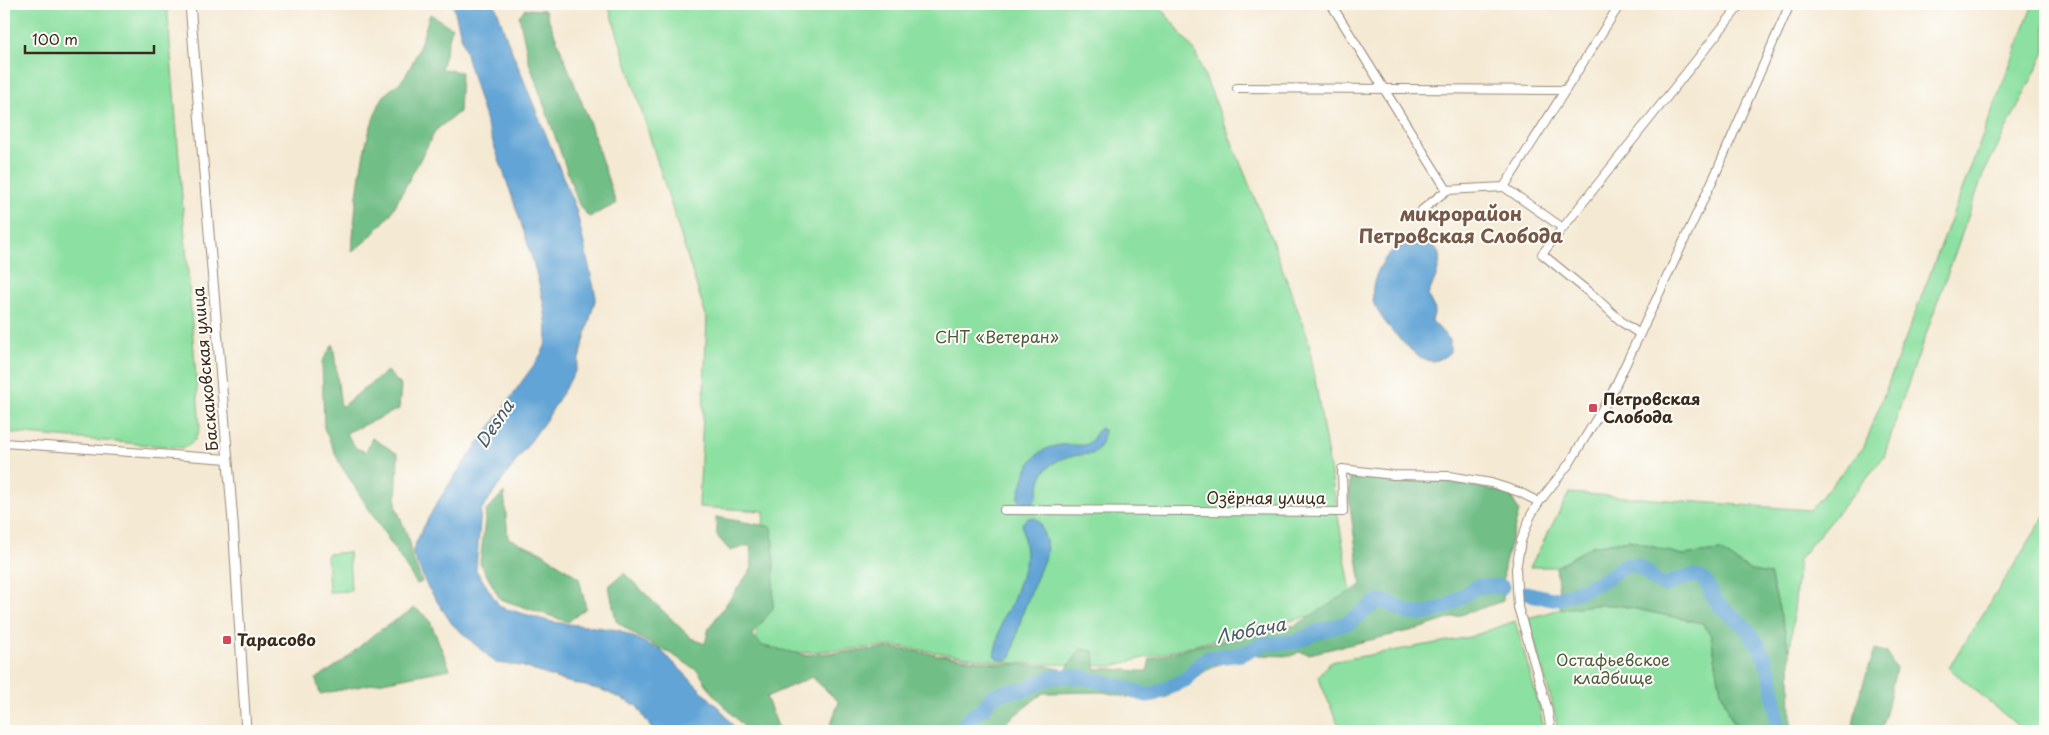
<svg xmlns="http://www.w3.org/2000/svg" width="2049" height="735" font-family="'Playpen Sans',sans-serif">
	<rect width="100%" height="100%" fill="#fdfcf7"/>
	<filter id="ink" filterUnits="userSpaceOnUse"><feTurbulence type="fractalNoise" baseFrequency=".02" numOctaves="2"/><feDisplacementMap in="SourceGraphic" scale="10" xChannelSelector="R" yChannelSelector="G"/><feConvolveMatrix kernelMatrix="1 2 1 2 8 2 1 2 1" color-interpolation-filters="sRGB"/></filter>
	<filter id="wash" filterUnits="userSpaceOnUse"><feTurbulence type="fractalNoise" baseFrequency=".0096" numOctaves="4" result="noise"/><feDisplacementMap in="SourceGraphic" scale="20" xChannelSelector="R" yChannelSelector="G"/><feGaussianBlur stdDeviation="1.12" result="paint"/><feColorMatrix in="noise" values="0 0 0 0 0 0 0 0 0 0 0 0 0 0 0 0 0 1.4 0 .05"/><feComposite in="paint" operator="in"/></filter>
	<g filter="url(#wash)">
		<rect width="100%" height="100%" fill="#f4e9d3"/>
		<!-- green -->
		<g fill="#8ce0a1" stroke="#648560">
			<path d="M4 4H167L200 428 195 440 184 448 4 432Z"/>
			<path d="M608 4H1158L1195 52 1273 243 1308 338 1353 605 1112 666 1009 663 894 646 755 656 764 511 699 507 707 319Z"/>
			<path d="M2033 4H2045V52L1983 175 1902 401 1884 457 1799 559 1790 652 1770 574 1751 571 1720 551 1682 555 1629 540 1592 546 1556 567H1530L1569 493 1810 510 1864 447Z"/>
			<path d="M2045 516V731H2024L1949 668Z"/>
			<path d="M349 552 351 591 329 592 327 554Z"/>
			<path d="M1595 605H1617L1702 623 1711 635 1721 691 1736 731H1558L1553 706 1528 618 1561 609Z"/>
			<path d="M1515 621 1540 709 1544 731H1341L1318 677 1330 662 1470 637Z"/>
		</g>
		<!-- forest -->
		<g fill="#71be87" stroke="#567452">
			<path d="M525 9 545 10 588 118 616 204 589 217 579 205 529 62 519 16Z"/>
			<path d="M430 14 452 28 441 69 461 72 459 112 436 130 390 215 369 238 352 252C355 207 361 138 382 99 386 91 396 87 401 81 414 67 424 33 430 14Z"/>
			<path d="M333 344 341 407 387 371 401 385 399 409 346 433 356 448 366 452 372 438 398 454 396 507 410 542V552L422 582 417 584 340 464 324 428 322 362Z"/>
			<path d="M1350 478 1450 482 1509 493 1519 511 1504 567 1503 601 1418 629 1309 654 1299 652 1291 656 1258 655 1233 658 1210 668 1167 697 1145 701 1103 692 1043 693 995 731H828L839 702 812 677 766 697 780 731H748L712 693 698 671 673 655 638 637 616 621 609 586 624 573 691 638 705 644 709 628 752 568 750 545 730 551 717 536 716 517 772 527 774 561 773 608 752 635 763 646 805 655 893 648 1002 664 1046 666 1066 670 1081 649 1094 651 1095 669C1113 667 1130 672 1147 671L1150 659 1196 646 1296 625 1361 585 1349 499Z"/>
			<path d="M504 492 508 538 541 552 579 578 586 608 568 622 500 599 480 563 486 511Z"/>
			<path d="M1629 540 1682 555 1720 551 1751 571 1770 574 1790 652 1791 731H1736L1721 691 1711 635 1702 623 1617 605H1595L1561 609 1556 567 1592 546Z"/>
			<path d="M415 608 429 619 450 669 320 694 316 679 342 662 374 634Z"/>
			<path d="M1875 649 1887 653 1896 669 1882 731H1852L1858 699Z"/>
		</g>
		<!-- water -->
		<g fill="#62a4d6" stroke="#4e677a">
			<path d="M453 4H495L507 39 576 209 596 297 576 370 548 417 481 510 476 570 500 607 552 622 619 630 662 651 721 710 737 731H653L637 706 602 690 564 681 521 666 496 663 452 624 427 586 412 552C437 491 482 442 518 387 526 375 540 359 545 346 558 312 501 168 488 128 475 87 463 45 453 4Z"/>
			<path d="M1415 239C1420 241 1426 242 1431 244 1450 255 1432 283 1428 296L1435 310 1432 321 1450 340V352C1444 358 1435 363 1426 360 1411 355 1380 319 1374 304 1366 281 1390 240 1415 239Z"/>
			<path d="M1100 428 1104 430C1104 439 1099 450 1092 454 1072 455 1047 458 1040 481 1038 491 1038 499 1030 506L1020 502 1018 499C1025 472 1029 449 1061 445 1069 444 1078 446 1085 445 1094 442 1094 433 1100 428Z"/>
			<path d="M1028 518H1035L1039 521 1046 541 1047 552 1023 612 1011 657 1008 660C1003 660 998 660 994 655L1003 617 1012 603 1025 565 1026 553 1022 523Z"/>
		</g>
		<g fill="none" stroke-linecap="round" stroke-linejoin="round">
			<!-- river -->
			<g stroke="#62a4d6" stroke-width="15">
				<path d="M1526 593 1552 599 1560 598 1587 588 1607 578 1625 565H1636L1647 572 1654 580 1665 585C1675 582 1688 574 1698 577 1710 581 1709 593 1716 601 1724 611 1736 618 1745 627 1773 659 1774 690 1778 731"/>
				<path d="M963 731 965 724 971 717 984 708 992 696 1008 691 1024 690 1052 677 1068 676 1085 678 1123 687 1146 695 1154 694 1185 680 1202 662 1209 658 1242 654 1264 644 1295 642 1317 632 1350 622 1373 604 1381 601 1389 603 1409 613 1425 614 1446 607 1478 586 1502 587"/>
			</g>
		</g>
	</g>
	<g filter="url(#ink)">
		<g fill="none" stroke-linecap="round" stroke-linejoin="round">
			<!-- minor casing -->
			<g stroke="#988a78" stroke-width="10">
				<g id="minor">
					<path d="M1331 4 1447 190 1504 187 1620 4"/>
					<path d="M1237 88 1565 90"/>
					<path d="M1504 187 1563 228"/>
					<path d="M1422 210 1447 190"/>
					<path d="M1640 334 1623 323 1596 298 1542 254 1741 4"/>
					<path d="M4 443 228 459"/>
					<path d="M1004 510 1343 512 1342 469 1393 475 1449 476 1491 483 1519 492 1539 502"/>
					<path d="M1551 731 1547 707 1518 607 1516 569 1521 541 1531 515 1539 502 1569 464 1612 393 1716 173 1790 4"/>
				</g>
			</g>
			<!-- tertiary casing -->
			<g stroke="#988a78" stroke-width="11">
				<path id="tertiary" d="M190 4 233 522 246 731"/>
			</g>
			<!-- minor -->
			<use href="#minor" stroke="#fff" stroke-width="8"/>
			<!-- tertiary -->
			<use href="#tertiary" stroke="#fff" stroke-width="9"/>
		</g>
	</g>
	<!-- markers -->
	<g fill="#d1495b" stroke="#fdfcf7" stroke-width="2">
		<rect x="1588" y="403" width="10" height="10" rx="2.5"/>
		<rect x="222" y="635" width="10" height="10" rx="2.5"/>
	</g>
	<g text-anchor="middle" stroke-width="4" stroke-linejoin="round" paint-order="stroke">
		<!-- park labels -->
		<g font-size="16" fill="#4f583f" stroke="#fdfcf7">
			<text x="997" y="343">СНТ «Ветеран»</text>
			<text x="1613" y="666">Остафьевское<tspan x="1613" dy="18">кладбище</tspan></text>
		</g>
		<!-- street labels -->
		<g font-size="16" fill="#3b2a1e" stroke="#fdfcf7">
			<text transform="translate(205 369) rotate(-95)" y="6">Баскаковская улица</text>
			<text x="1266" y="504">Озёрная улица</text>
		</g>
		<!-- poi labels -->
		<g font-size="16" font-weight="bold" fill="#3b2a1e" stroke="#fdfcf7" text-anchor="start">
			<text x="1603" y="405">Петровская<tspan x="1603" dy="18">Слобода</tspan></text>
			<text x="237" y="646">Тарасово</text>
		</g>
		<!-- water labels -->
		<g font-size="18" font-style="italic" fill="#4b5b68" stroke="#fdfcf7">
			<text transform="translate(495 424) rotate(-56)" y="6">Desna</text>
			<text transform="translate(1251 631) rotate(-11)" y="6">Любача</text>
		</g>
		<!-- quarter labels -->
		<g font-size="19" font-weight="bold" fill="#755848" stroke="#fdfcf7">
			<text x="1461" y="221">микрорайон<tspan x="1461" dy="22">Петровская Слобода</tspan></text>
		</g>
	</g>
	<!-- margin -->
	<rect width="2049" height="735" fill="none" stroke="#fdfcf7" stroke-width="20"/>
	<!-- scale -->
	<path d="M25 45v8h129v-8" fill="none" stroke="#3b2a1e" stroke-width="2.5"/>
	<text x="32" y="45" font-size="15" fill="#3b2a1e" stroke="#fdfcf7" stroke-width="4" paint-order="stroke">100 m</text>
</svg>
